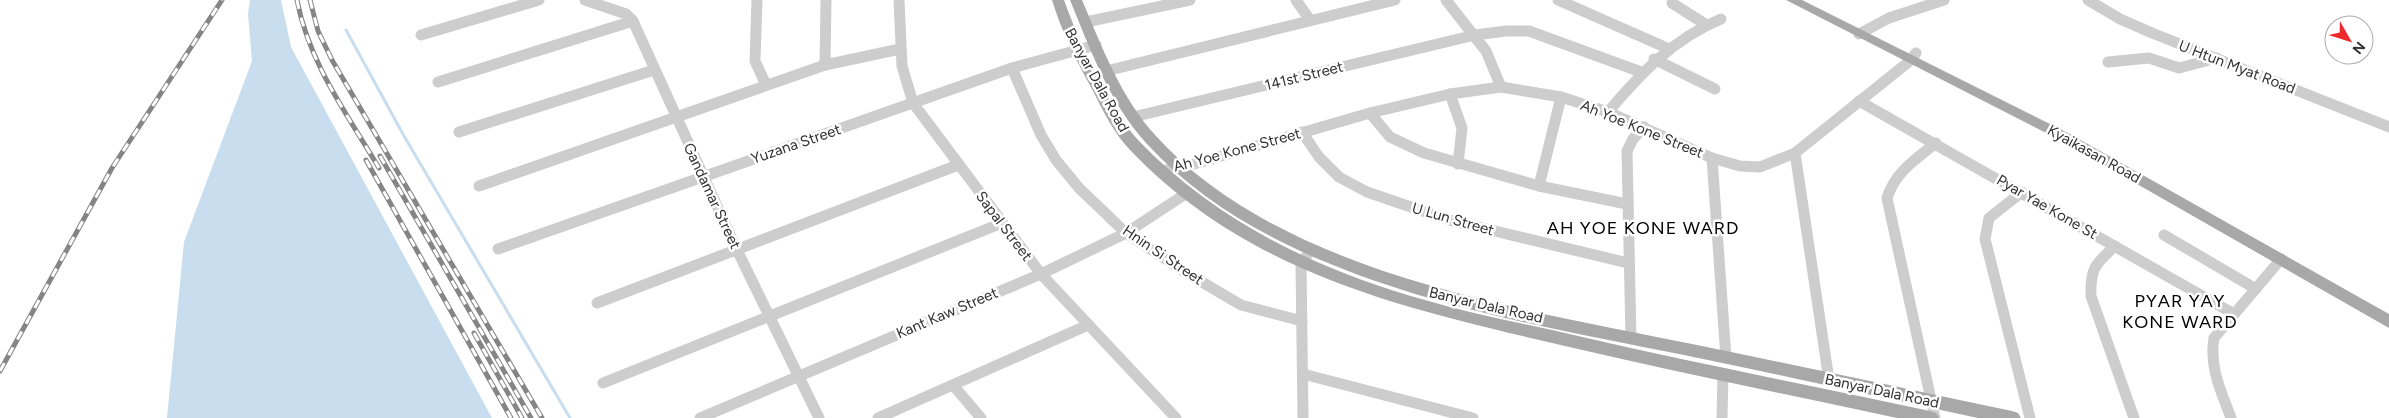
<svg xmlns="http://www.w3.org/2000/svg" width="2389" height="418" font-family="Figtree,sans-serif">
	<rect width="100%" height="100%" fill="#fff"/>
	<!-- water -->
	<path fill="#c8ddee" d="M250 0H281L291 47 492 418H167L184 242 252 61 248 14Z"/>
	<g fill="none" stroke-linecap="round" stroke-linejoin="round">
		<!-- stream -->
		<path stroke="#c8ddee" stroke-width="3" d="M346 30 404 136 570 418"/>
		<!-- minor -->
		<g stroke="#cdcdcd" stroke-width="11">
			<path d="M585 0 626 14 633 21 737 250 819 418"/>
			<path d="M757 0 755 61 766 85"/>
			<path d="M899 0 902 66 913 103 1041 274 1176 418"/>
			<path d="M1296 0 1310 20"/>
			<path d="M1446 0 1486 51 1501 87"/>
			<path d="M1558 0 1667 48"/>
			<path d="M2088 0 2120 19 2152 33 2389 127"/>
			<path d="M1672 3 1705 24"/>
			<path d="M1086 22 1190 0"/>
			<path d="M1859 34 1889 18 1944 0"/>
			<path d="M421 35 539 0"/>
			<path d="M1654 59 1715 89"/>
			<path d="M2108 62 2149 58 2179 68 2217 58"/>
			<path d="M825 65 826 0"/>
			<path d="M1012 68 1041 135 1056 160 1079 188 1126 233 1185 272 1241 305 1302 321"/>
			<path d="M1106 71 1395 0"/>
			<path d="M438 82 633 21"/>
			<path d="M1450 94 1462 128 1458 164"/>
			<path d="M1859 101 2234 314"/>
			<path d="M1608 112C1641 73 1673 39 1721 19"/>
			<path d="M1370 113 1390 137 1424 153 1539 186 1627 204"/>
			<path d="M1133 117 1475 35 1506 31H1529L1641 72"/>
			<path d="M459 132 654 70"/>
			<path d="M1302 132 1319 157 1339 177 1367 192 1449 220 1628 263"/>
			<path d="M1795 153 1829 380"/>
			<path d="M1712 158 1726 358"/>
			<path d="M1160 171 1180 168 1370 113 1450 94 1501 87 1561 97 1608 112 1712 158 1740 166 1760 167 1795 153 1911 60 1916 53"/>
			<path d="M479 186 825 65 900 49"/>
			<path d="M1539 186 1561 97"/>
			<path d="M2022 192 1989 218 1985 239 2030 418"/>
			<path d="M2164 235 2256 289"/>
			<path d="M2115 246C2095 264 2090 269 2091 296L2134 418"/>
			<path d="M498 249 1012 68 1096 45"/>
			<path d="M597 303 958 165"/>
			<path d="M1631 339 1627 151 1633 139 1644 127"/>
			<path d="M1303 374 1473 418"/>
			<path d="M603 383 1002 223"/>
			<path d="M953 385 981 418"/>
			<path d="M700 418 1041 274 1126 233 1187 193"/>
			<path d="M878 418 1088 325"/>
			<path d="M1303 418 1301 263 1311 250"/>
			<path d="M1722 418 1723 374"/>
			<path d="M1935 418 1887 198C1895 172 1916 159 1936 143"/>
			<path d="M2231 418C2221 391 2209 367 2214 338L2281 259"/>
		</g>
		<!-- major -->
		<g fill="#a8a8a8" fill-rule="evenodd">
			<path d="M1052 0H1064C1079 42 1110 111 1140 142 1217 222 1320 271 1425 300 1475 315 1527 324 1578 336 1695 363 1813 386 1930 411L1936 413 1939 418H1897C1786 394 1675 372 1565 346 1403 308 1250 275 1130 150 1114 133 1103 111 1093 91 1076 60 1062 33 1052 0Z"/>
			<path d="M1070 0H1082C1102 47 1121 98 1156 136 1281 273 1513 307 1687 343 1795 365 1904 388 2012 411L2018 413 2021 418H1978C1880 397 1782 375 1684 355 1508 320 1273 282 1147 144 1110 104 1090 49 1070 0Z"/>
			<path d="M1786 0H1802L2070 134 2389 314V328L2060 140Z"/>
		</g>
		<!-- rail casing -->
		<g stroke="#858585" stroke-width="5">
			<g id="rail">
				<path d="M297 0C309 63 347 114 379 168"/>
				<path d="M310 0 318 31 332 60 542 418"/>
				<path d="M380 156 531 418"/>
				<path d="M366 160 511 418"/>
				<path d="M474 333 522 418"/>
				<path d="M0 371 112 168 222 0"/>
			</g>
		</g>
		<!-- rail -->
		<use href="#rail" stroke="#fff" stroke-width="3" stroke-dasharray="9" stroke-linecap="butt"/>
	</g>
	<g text-anchor="middle" stroke-width="5" stroke-linejoin="round" paint-order="stroke">
		<!-- street labels -->
		<g font-size="15" fill="#303030" stroke="#fff">
			<text transform="translate(2237 67) rotate(21)" y="5">U Htun Myat Road</text>
			<text transform="translate(1304 76) rotate(-14)" y="5">141st Street</text>
			<text transform="translate(1097 80) rotate(61)" y="5">Banyar Dala Road</text>
			<text transform="translate(1642 129) rotate(22)" y="5">Ah Yoe Kone Street</text>
			<text transform="translate(796 144) rotate(-19)" y="5">Yuzana Street</text>
			<text transform="translate(1237 150) rotate(-15)" y="5">Ah Yoe Kone Street</text>
			<text transform="translate(2094 154) rotate(29)" y="5">Kyaikasan Road</text>
			<text transform="translate(712 196) rotate(65)" y="5">Gandamar Street</text>
			<text transform="translate(2047 207) rotate(30)" y="5">Pyar Yae Kone St</text>
			<text transform="translate(1453 219) rotate(16)" y="5">U Lun Street</text>
			<text transform="translate(1004 226) rotate(53)" y="5">Sapal Street</text>
			<text transform="translate(1163 255) rotate(34)" y="5">Hnin Si Street</text>
			<text transform="translate(1486 305) rotate(13)" y="5">Banyar Dala Road</text>
			<text transform="translate(947 313) rotate(-23)" y="5">Kant Kaw Street</text>
			<text transform="translate(1882 391) rotate(12)" y="5">Banyar Dala Road</text>
		</g>
		<!-- quarter labels -->
		<g font-size="18" letter-spacing="1" fill="#000" stroke="#fff">
			<text x="1643" y="234">AH YOE KONE WARD</text>
			<text x="2180" y="307">PYAR YAY<tspan x="2180" dy="21">KONE WARD</tspan></text>
		</g>
	</g>
	<!-- north arrow -->
	<g transform="translate(2349 40) rotate(129)"><circle r="24" fill="#ffffff" stroke="#acacac"/>
	<path d="M0-4L9 19L0 12L-9 19Z" fill="#ee2a2c"/>
	<text y="-8" font-size="14" font-weight="bold" text-anchor="middle" fill="#303030">N</text>
	</g>
</svg>
